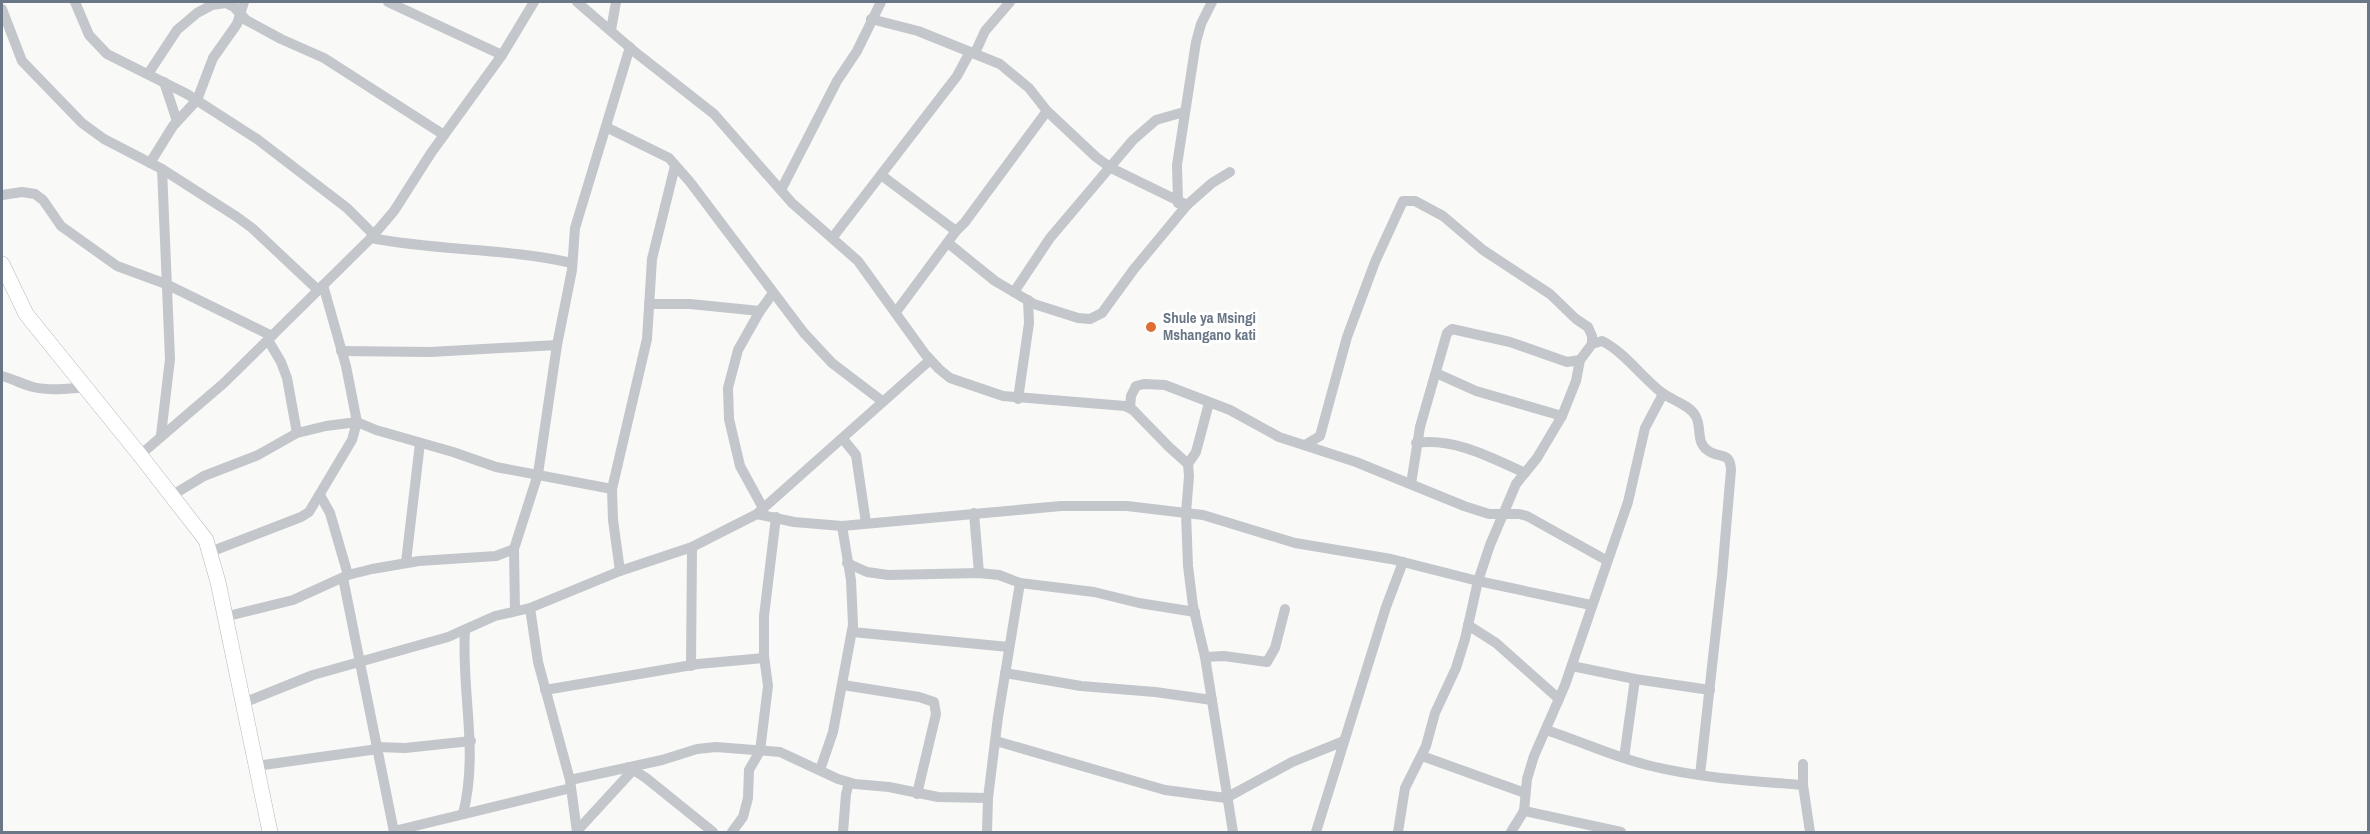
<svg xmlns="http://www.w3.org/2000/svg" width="2370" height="834" font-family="'Archivo Narrow',sans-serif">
	<rect width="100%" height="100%" fill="#f9f9f7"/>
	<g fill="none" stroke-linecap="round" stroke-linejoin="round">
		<!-- secondary casing -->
		<g stroke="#b5babf" stroke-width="16">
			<path id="secondary" d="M2 264 26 314 140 455 206 540 218 582 270 832"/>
		</g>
		<!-- street -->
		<g stroke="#c3c6ca" stroke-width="10">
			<path d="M75 2 89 35 107 54 187 94 257 139 347 208 374 235"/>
			<path d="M388 2 502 55"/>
			<path d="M577 2 635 52 714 114 792 203 858 261 925 354 939 369 950 378 1003 396 1125 406 1133 410 1169 447 1188 464 1189 476 1186 513 1188 566 1193 606 1205 657 1233 832"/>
			<path d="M2 9 22 61 82 123 104 139 162 169 237 217 252 228 318 290"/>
			<path d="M871 19 918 31 1000 64 1029 88 1047 111 1096 157 1111 168 1187 205"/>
			<path d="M611 30 616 2"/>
			<path d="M975 53 985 31 1010 2"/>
			<path d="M148 74 177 30 197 13 212 5 226 3 234 7 246 20 281 39 324 58 444 135"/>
			<path d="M164 82 177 121"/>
			<path d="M606 127 669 158 690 182 804 333 832 363 882 401"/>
			<path d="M150 163 173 126 197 100 213 58 237 24 244 2"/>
			<path d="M881 175 956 231"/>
			<path d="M781 190 837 81 857 51 881 2"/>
			<path d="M2 195 22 192 35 194 43 200 61 226 117 266 166 284 272 336"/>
			<path d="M1178 203 1177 165 1196 42 1201 24 1212 2"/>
			<path d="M833 237 957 76 970 52"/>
			<path d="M371 238C438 251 506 248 572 263"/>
			<path d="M948 243 995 281 1034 304 1078 318 1090 319 1102 313 1134 269 1187 205 1212 183 1230 172"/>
			<path d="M1014 292 1050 238 1133 140 1156 120 1184 112"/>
			<path d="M649 304H690L760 311"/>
			<path d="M896 312 956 231 965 222 1047 111"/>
			<path d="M268 340 281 362 287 378 297 433"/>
			<path d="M341 351 430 352 557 345"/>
			<path d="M1436 373 1476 391 1562 416"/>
			<path d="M2 376C13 379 22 384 33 387 49 391 68 389 85 387"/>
			<path d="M1018 399 1029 323 1028 300"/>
			<path d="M1130 408 1131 396 1136 386 1144 384 1165 385 1230 410 1279 437 1356 462 1464 506 1489 514H1519L1527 516 1606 560"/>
			<path d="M161 435 170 359 162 169"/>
			<path d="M843 439 856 455 866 523"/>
			<path d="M1416 443C1453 437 1492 458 1525 473"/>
			<path d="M1305 445 1320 436 1347 337 1375 262 1403 201H1415L1443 216 1483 250 1550 294 1576 319 1588 327 1592 336V344"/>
			<path d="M140 455 224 383 371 238 394 211 431 153 502 55 534 2"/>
			<path d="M1188 464 1196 452 1209 403"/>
			<path d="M1411 484 1420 427 1447 333 1452 329 1510 342 1567 362 1580 360 1592 344 1602 341C1623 351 1642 377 1661 392 1671 400 1688 404 1695 415 1702 425 1696 441 1706 449 1717 460 1730 449 1731 470L1722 576 1700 775"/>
			<path d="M320 495 330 513 348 575"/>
			<path d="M171 496 204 476 258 455 297 433 326 426 357 422 376 430 453 452 496 467 612 489"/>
			<path d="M763 508 740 466 729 419 728 388 738 350 760 311 773 293"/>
			<path d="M759 512 930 360"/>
			<path d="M974 513 979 573"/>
			<path d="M210 552 301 517 309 512 352 440 357 422 346 366 323 285"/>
			<path d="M406 562 420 443"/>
			<path d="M847 563 867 572 888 575 979 573 999 575 1020 583 1094 592 1139 603 1195 612"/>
			<path d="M620 571 613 520 612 489 647 339 652 259 675 166"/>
			<path d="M343 578 394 832"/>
			<path d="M530 608 538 662 570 780 577 832"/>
			<path d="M515 611 514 549 538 474 557 345 572 270 575 228 630 47"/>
			<path d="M224 617 293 600 348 575 372 569 419 561 496 556 514 549"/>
			<path d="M1468 625 1496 643 1559 699"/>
			<path d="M852 632 1009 647"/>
			<path d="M1205 657 1224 656 1267 662 1275 648 1285 609"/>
			<path d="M691 666 692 547"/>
			<path d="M1572 666 1635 679 1710 690"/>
			<path d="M1005 673 1081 686 1155 692 1212 700"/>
			<path d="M843 685 919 697 934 702 936 714 917 794"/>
			<path d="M545 690 698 664 764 658"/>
			<path d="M243 703 313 675 448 637 495 616 530 608 620 571 692 547 757 514 794 522 842 526 1061 506H1127L1203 515 1295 543 1391 559 1478 581 1591 605"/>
			<path d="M1546 730C1580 741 1612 756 1647 765 1698 778 1751 781 1803 785"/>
			<path d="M996 741 1165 790 1226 798 1292 762 1344 741"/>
			<path d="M377 747 405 748 471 741"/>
			<path d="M1422 756 1525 793"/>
			<path d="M1624 758 1635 679"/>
			<path d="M1803 764V785L1810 832"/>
			<path d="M256 766 378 749"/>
			<path d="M629 767 646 778 713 832"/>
			<path d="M820 770 833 732 853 625 851 580 842 526"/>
			<path d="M570 780 662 760 697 749 716 747 780 752 838 779 855 784 889 787 938 797 988 798"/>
			<path d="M1524 811 1621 832"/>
			<path d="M463 814C479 750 461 693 465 630"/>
			<path d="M394 831 571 788"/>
			<path d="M577 831 633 770"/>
			<path d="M732 832 743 817 748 798 749 770 760 751 768 686 764 656V616L776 517"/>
			<path d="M843 832 846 794 849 783"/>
			<path d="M987 832 988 798 998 717 1020 583"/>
			<path d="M1316 832 1386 607 1403 562"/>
			<path d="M1398 832 1405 788 1426 746 1435 713 1456 668 1465 639 1478 581 1490 545 1516 484 1537 458 1562 416 1576 381 1580 360"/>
			<path d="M1511 832 1524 811 1527 779 1534 756 1565 685 1628 502 1645 428 1663 394"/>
		</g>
		<!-- secondary -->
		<use href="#secondary" stroke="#fff" stroke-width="15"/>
	</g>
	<!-- markers -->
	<circle fill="#de6e33" stroke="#fff" stroke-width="2" cx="1151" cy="327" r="6"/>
	<g text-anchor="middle" stroke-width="6" stroke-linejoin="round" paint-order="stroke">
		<!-- poi labels -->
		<g font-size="15" font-weight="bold" fill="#6a7787" stroke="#fff" text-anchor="start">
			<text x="1163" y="323">Shule ya Msingi<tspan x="1163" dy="17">Mshangano kati</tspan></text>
		</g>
	</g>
	<!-- border -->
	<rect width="2370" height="834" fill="none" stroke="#6a7787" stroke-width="6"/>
</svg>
